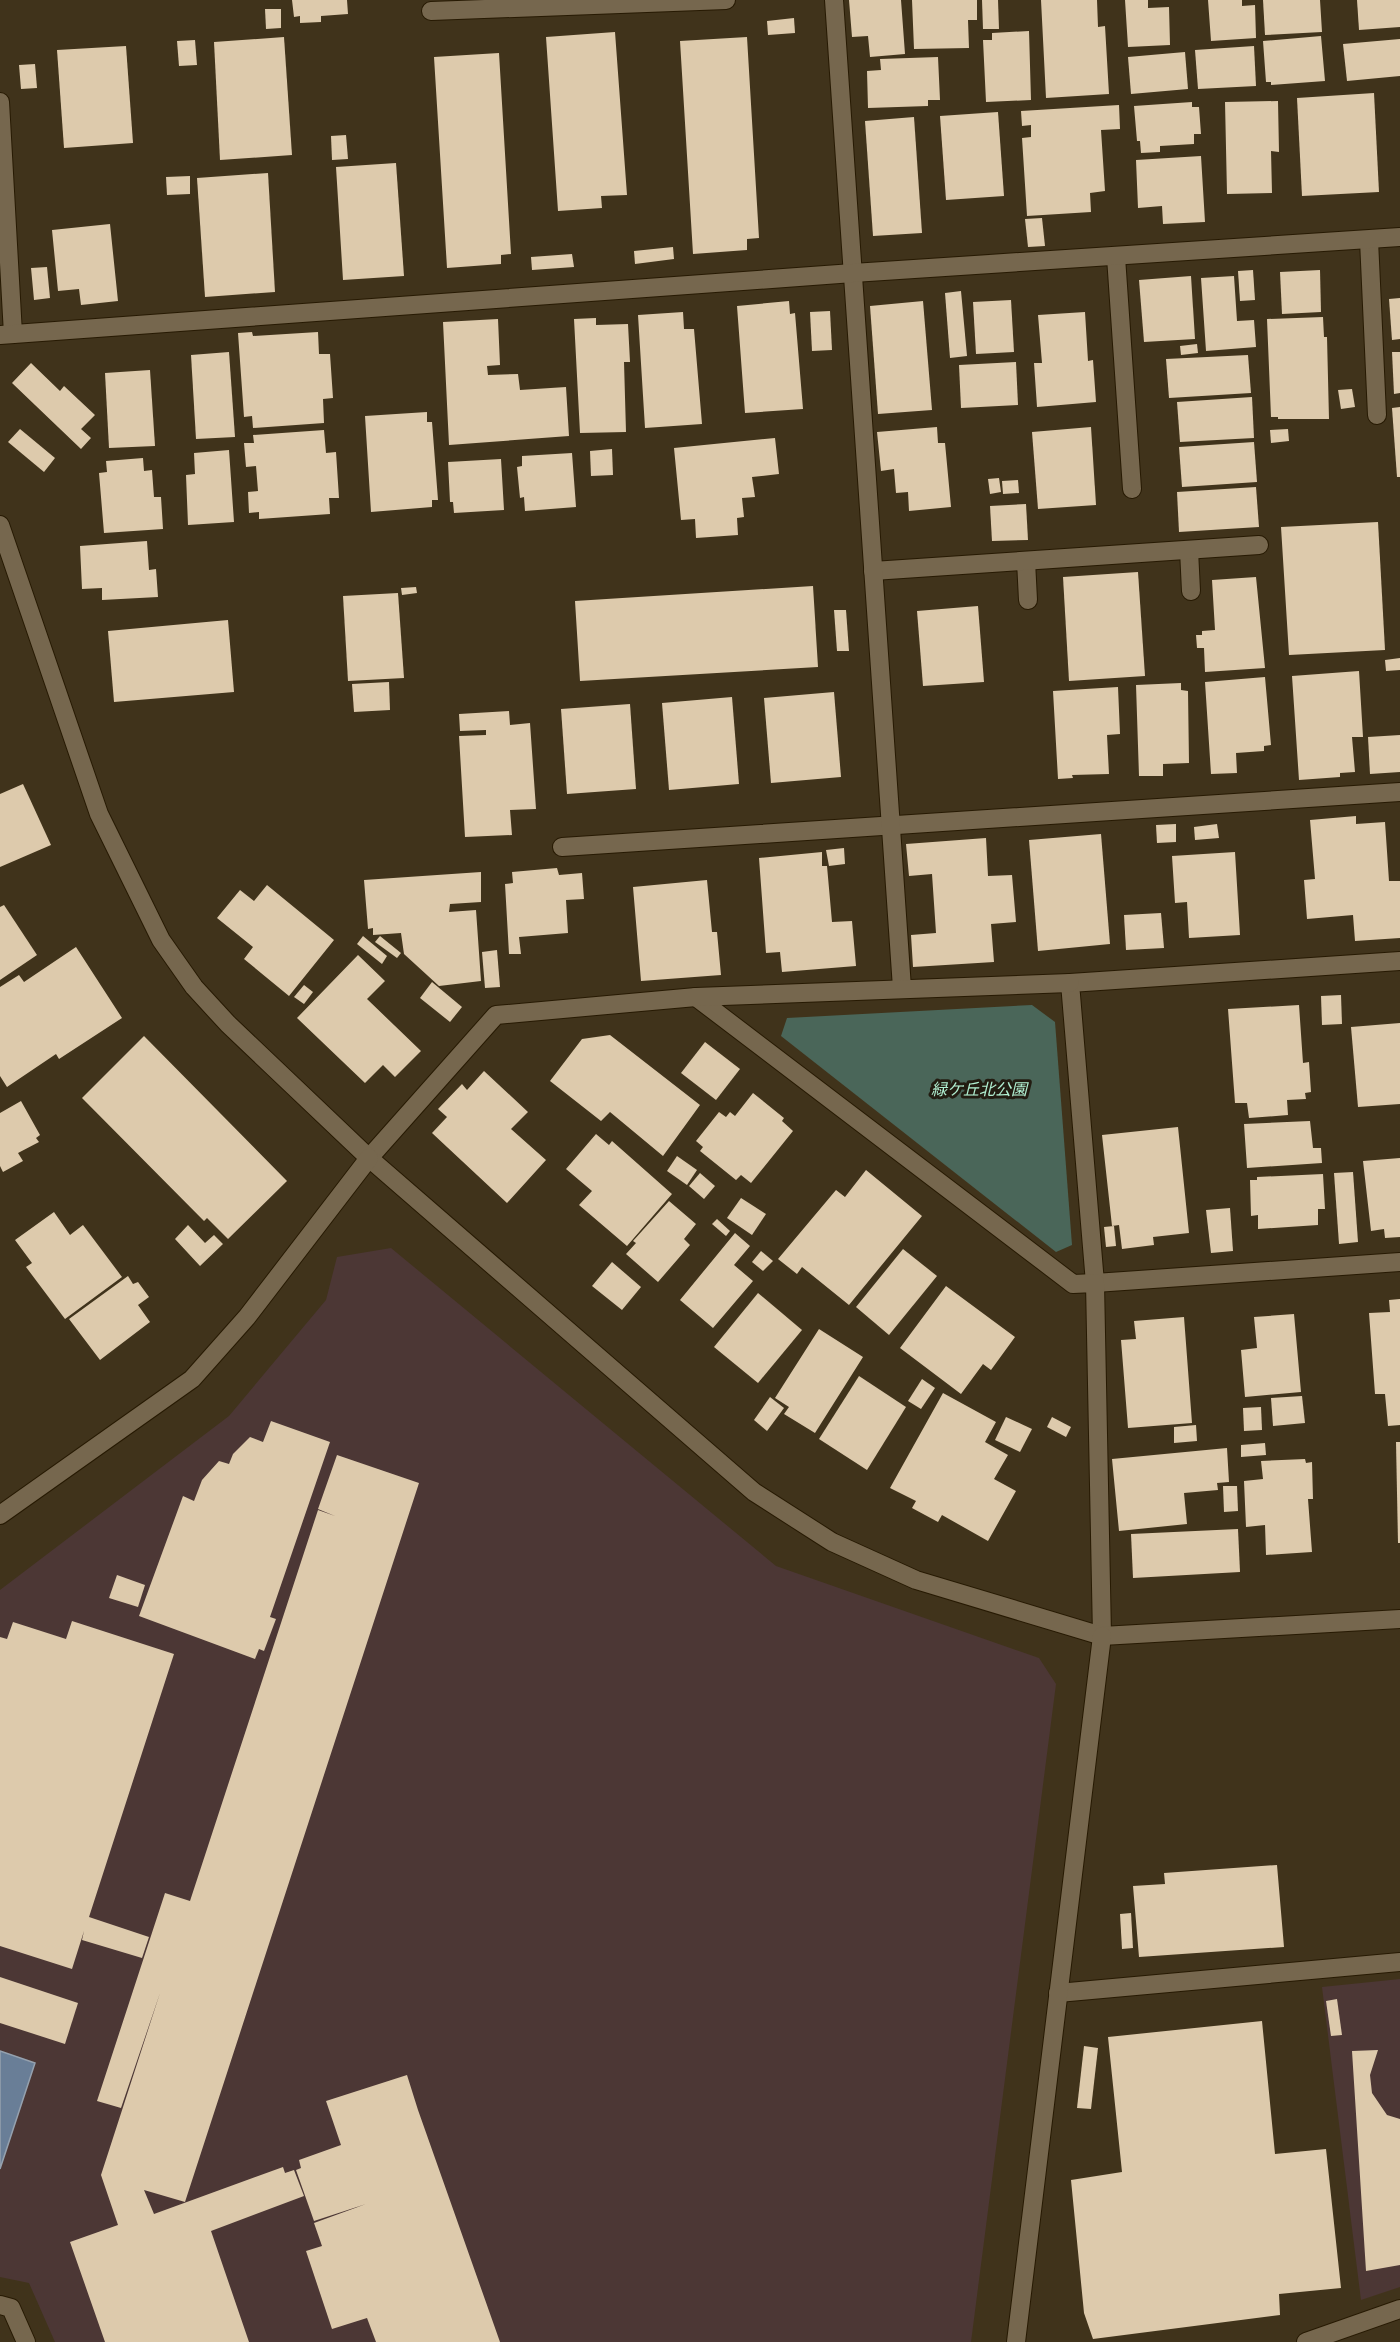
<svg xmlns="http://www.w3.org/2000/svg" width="1400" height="2342" font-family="'Playfair Display','Noto Sans JP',serif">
	<rect width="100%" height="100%" fill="#40331b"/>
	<!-- education -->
	<g fill="#4c3735">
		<path d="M391 1248 776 1566 1039 1658 1056 1684 971 2342H55L29 2283 0 2277V1590L229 1416 326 1300 337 1257Z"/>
		<path d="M1400 1979V2287L1361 2300 1322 1987Z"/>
	</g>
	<!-- green -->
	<path fill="#4a6659" d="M1032 1005 1055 1022 1072 1245 1056 1252 781 1036 787 1018Z"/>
	<!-- water -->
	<path fill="#697e97" stroke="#95a1ae" stroke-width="1.5" d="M0 2051 35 2063 0 2169Z"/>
	<!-- building -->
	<g fill="#ddcaac">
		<path d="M292 0H347L348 14 321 16V22L300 23V16L294 17Z"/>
		<path d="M849 0H901L905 54 870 57 868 36 852 37Z"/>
		<path d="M912 0H977V20H968L969 48 914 49Z"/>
		<path d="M982 0H998L999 29H983Z"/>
		<path d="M1041 0H1097L1098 27 1105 26 1109 94 1046 98Z"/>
		<path d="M1125 0H1148V8L1169 7 1170 45 1128 47Z"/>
		<path d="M1208 0H1242V6L1255 5 1256 38 1211 41Z"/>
		<path d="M1263 0H1320L1322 32 1265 35Z"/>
		<path d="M1357 0H1400V27L1359 30Z"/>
		<path d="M265 9H281V28L266 29Z"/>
		<path d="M794 18 795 33 768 35 767 21Z"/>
		<path d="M1029 31 1031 100 986 102 983 40H992V33Z"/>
		<path d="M615 32 627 195 601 196 602 208 558 211 546 37Z"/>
		<path d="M1321 36 1325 81 1271 85V82H1266L1263 41Z"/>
		<path d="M284 37 292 155 220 160 214 42Z"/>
		<path d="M747 37 759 238 747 239V250L693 254 680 41Z"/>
		<path d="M1400 39V76L1347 81 1343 44Z"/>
		<path d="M195 40 197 65 179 66 177 41Z"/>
		<path d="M126 46 133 143 64 148 57 50Z"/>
		<path d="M1254 46 1256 86 1198 89 1195 50Z"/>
		<path d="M1185 52 1188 89 1131 94 1128 57Z"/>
		<path d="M499 53 511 254 501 255V264L447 268 434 57Z"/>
		<path d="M938 57 940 100H928V106L868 108 867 71 881 70 880 59Z"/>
		<path d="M35 64 37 88 21 89 19 65Z"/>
		<path d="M1374 93 1379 192 1302 196 1297 98Z"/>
		<path d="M1278 101 1279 152 1271 151 1272 193 1227 194 1225 102Z"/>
		<path d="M1192 102V107H1199L1201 134H1194V144L1160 146V152L1141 153 1140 141H1137L1134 106Z"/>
		<path d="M1119 105 1120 129 1101 130 1105 191 1090 193 1091 212 1027 216 1022 138 1031 137V125L1022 126 1021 111Z"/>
		<path d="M998 112 1004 196 946 200 940 116Z"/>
		<path d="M914 117 922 233 873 236 865 121Z"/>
		<path d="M346 135 348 159 332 160 331 136Z"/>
		<path d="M1201 156 1205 222 1163 224 1162 206 1138 208 1136 160Z"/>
		<path d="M396 163 404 276 343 280 336 167Z"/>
		<path d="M268 173 275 292 205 297 197 178Z"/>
		<path d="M190 176V194L167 195 166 177Z"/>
		<path d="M1042 218 1045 246 1028 247 1025 219Z"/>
		<path d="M110 224 118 301 81 305 79 289 58 291 52 230Z"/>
		<path d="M673 247 674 259 635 264 634 251Z"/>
		<path d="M572 254 574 267 532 270 531 257Z"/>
		<path d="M47 267 50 298 34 300 31 268Z"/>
		<path d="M1253 270 1255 300 1240 301 1238 271Z"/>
		<path d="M1320 270 1321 312 1282 314 1280 272Z"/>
		<path d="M1191 276 1195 339 1144 342 1139 280Z"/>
		<path d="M1234 276 1237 321 1254 320 1256 347 1206 351 1201 278Z"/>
		<path d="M961 291 967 356 950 358 945 293Z"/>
		<path d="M1400 298V339L1392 340 1389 299Z"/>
		<path d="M1011 300 1014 352 976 354 973 302Z"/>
		<path d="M789 301 790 314 795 313 803 409 745 413 737 306Z"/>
		<path d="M923 301 932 410 878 414 870 306Z"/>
		<path d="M830 311 832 350 812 351 810 312Z"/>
		<path d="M683 312 684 329H694L702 424 645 428 638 315Z"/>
		<path d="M1085 312 1088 361 1093 360 1096 402 1037 407 1034 363H1042L1038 315Z"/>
		<path d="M1323 317 1324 337H1327L1329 419H1278V417H1271L1267 319Z"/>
		<path d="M596 318V325L628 324 630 362H624L626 432 580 433 574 319Z"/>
		<path d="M498 319 500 365 487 366 488 375 518 374 520 390 566 387 569 436 449 445 443 322Z"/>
		<path d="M252 332 253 336 318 332 319 354H330L333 398 323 399 324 423 253 428 252 416 244 417 238 333Z"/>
		<path d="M1197 344 1198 353 1181 355 1180 346Z"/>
		<path d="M229 352 235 437 196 439 191 355Z"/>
		<path d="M1392 352H1400V393L1394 394Z"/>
		<path d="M1248 355 1251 393 1169 398 1166 359Z"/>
		<path d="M1016 362 1018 405 961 408 959 365Z"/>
		<path d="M31 363 60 391 64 386 95 415 81 429 91 438 81 449 12 383Z"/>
		<path d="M150 370 155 446 109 448 105 373Z"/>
		<path d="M1352 389 1355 407 1341 409 1338 390Z"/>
		<path d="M1252 397 1254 438 1180 442 1177 402Z"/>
		<path d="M1400 407V477H1397L1392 408Z"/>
		<path d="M427 412V422H432L438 500H432V507L371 512 365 416Z"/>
		<path d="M937 427 938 443H945L951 507 909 511 908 492 896 493 894 469 881 471 877 432Z"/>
		<path d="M1091 427 1096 505 1038 509 1032 432Z"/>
		<path d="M20 429 55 458 44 472 8 442Z"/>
		<path d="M1288 429 1289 441 1271 443 1270 430Z"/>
		<path d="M324 430 326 453 336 452 339 498H329L330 514 259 519V512L249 513 248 492 258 491 256 466 246 467 244 443H254L253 435Z"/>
		<path d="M775 438 779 474 752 477 755 497 742 498 744 517 737 518 738 535 696 538 695 519 681 520 674 448Z"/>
		<path d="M1254 442 1257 482 1182 487 1179 447Z"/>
		<path d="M612 449 613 475 591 476 590 451Z"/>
		<path d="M229 450 234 522 188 525 186 475 195 474 194 453Z"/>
		<path d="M572 453 576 507 525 511 524 497 520 498 517 467 522 466V456Z"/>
		<path d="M143 458 144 471 152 470 154 497H161L163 529 104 533 99 473 107 472 106 461Z"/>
		<path d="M501 459 504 510 454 513 453 502H450L448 462Z"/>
		<path d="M999 478 1001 492 990 494 988 479Z"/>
		<path d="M1018 480 1019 493 1003 494 1002 481Z"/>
		<path d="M1256 487 1259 527 1179 532 1177 492Z"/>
		<path d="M1026 504 1028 540 992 541 990 506Z"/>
		<path d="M1378 522 1385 650 1289 655 1281 527Z"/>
		<path d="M147 541 149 570 156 569 158 597 102 600V588L82 589 80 546Z"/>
		<path d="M1138 572 1145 676 1069 681 1063 577Z"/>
		<path d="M1256 577 1265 668 1205 672 1204 648H1197L1196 635H1202V631L1215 630 1212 580Z"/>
		<path d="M813 586 818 667 580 681 575 601Z"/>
		<path d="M416 587 417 593 402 595 401 588Z"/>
		<path d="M398 593 404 678 348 681 343 596Z"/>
		<path d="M978 606 984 682 923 686 917 611Z"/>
		<path d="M834 610H846L849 651H837Z"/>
		<path d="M228 620 234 692 114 702 108 631Z"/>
		<path d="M1400 658V670L1386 671 1385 660Z"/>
		<path d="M1359 671 1363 737H1352L1355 772 1340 773V777L1299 780 1292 676Z"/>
		<path d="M1265 677 1271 745 1264 746V751L1236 753 1237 773 1211 774 1205 682Z"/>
		<path d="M389 682 390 710 354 712 352 684Z"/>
		<path d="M1181 683V690L1188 691 1189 763 1163 764V776H1139L1136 685Z"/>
		<path d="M1118 687 1120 734 1107 735 1109 774 1072 775 1073 778 1058 779 1053 691Z"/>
		<path d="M834 692 841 777 771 783 764 698Z"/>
		<path d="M732 697 739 784 669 790 662 703Z"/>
		<path d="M630 704 636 789 567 794 561 709Z"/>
		<path d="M509 711 510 725 530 723 536 809 510 810 512 835 465 837 459 736 486 735V730L460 731 459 714Z"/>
		<path d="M1400 735V772L1370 774 1368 737Z"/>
		<path d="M23 784 51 845 0 867V794Z"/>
		<path d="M1356 816V824L1385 822 1389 881H1400V938L1355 941 1353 915 1307 919 1304 880 1315 879 1310 820Z"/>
		<path d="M1176 824V842L1157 843 1156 825Z"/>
		<path d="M1217 824 1219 838 1195 840 1194 827Z"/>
		<path d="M1101 834 1110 944 1038 951 1029 840Z"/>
		<path d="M986 838 988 876 1012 875 1016 922 991 924 994 962 913 967 911 935 936 933 932 874 909 876 906 844Z"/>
		<path d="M844 848 845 864 829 866 826 850Z"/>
		<path d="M822 852V866H827L832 922 852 921 856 966 782 972 780 952 766 953 759 858Z"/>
		<path d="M1235 852 1240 935 1189 938 1187 902 1175 903 1172 856Z"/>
		<path d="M557 868 559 875 582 873 584 899 566 900 568 933 519 937 521 954H509L505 884 513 883 512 872Z"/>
		<path d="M481 872V902L450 904 449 912 476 910 481 981 439 986 404 954 401 933 373 935V928L368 929 364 880Z"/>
		<path d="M707 880 712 932H717L721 975 641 981 633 887Z"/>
		<path d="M267 885 334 940 289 996 244 959 253 947 217 918 240 890 254 901Z"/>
		<path d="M4 905 37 955 0 980V907Z"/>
		<path d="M1161 913 1164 948 1126 950 1124 915Z"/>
		<path d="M363 936 387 956 382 964 357 944Z"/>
		<path d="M380 936 401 953 397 958 375 942Z"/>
		<path d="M76 947 122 1018 59 1059 56 1054 7 1087 0 1076V987L19 975 24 982Z"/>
		<path d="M497 950 500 987 485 988 482 952Z"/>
		<path d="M358 955 385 981 367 999 421 1051 395 1077 383 1065 365 1083 297 1018Z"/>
		<path d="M432 982 462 1007 450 1022 420 998Z"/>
		<path d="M304 985 313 992 304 1004 294 997Z"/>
		<path d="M1341 995 1342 1024 1322 1025 1321 996Z"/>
		<path d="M1299 1005 1303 1063 1309 1062 1311 1092 1305 1093 1306 1099 1287 1100 1288 1115 1249 1118 1247 1103H1235L1228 1009Z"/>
		<path d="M1400 1023V1104L1358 1107 1351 1027Z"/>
		<path d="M610 1035 700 1105 663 1156 610 1112 601 1121 550 1081 582 1039Z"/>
		<path d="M144 1036 287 1181 228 1239 207 1218 204 1221 82 1098Z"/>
		<path d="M705 1042 740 1069 716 1100 681 1073Z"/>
		<path d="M484 1071 528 1112 511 1129 546 1160 507 1203 432 1133 447 1117 438 1109 462 1084 467 1090Z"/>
		<path d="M753 1093 784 1118 782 1121 793 1131 751 1183 741 1175 736 1180 700 1151 703 1147 696 1141 719 1112 726 1117 730 1112 735 1116Z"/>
		<path d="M21 1101 40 1135 36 1138 39 1142 18 1153 23 1161 3 1172 0 1166V1113Z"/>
		<path d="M1310 1121 1313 1148H1321L1322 1163 1247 1168 1244 1124Z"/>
		<path d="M1178 1127 1189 1233 1153 1237 1154 1245 1122 1249 1119 1225 1112 1226 1102 1135Z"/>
		<path d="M596 1134 609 1145 612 1141 672 1194 627 1246 579 1205 592 1191 566 1169Z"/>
		<path d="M677 1156 697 1170 687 1185 667 1171Z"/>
		<path d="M1400 1158V1237L1385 1238 1384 1229 1371 1231 1363 1161Z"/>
		<path d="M866 1170 922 1216 849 1305 802 1267 797 1274 778 1259 836 1190 845 1197Z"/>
		<path d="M1353 1172 1358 1242 1339 1244 1334 1173Z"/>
		<path d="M700 1173 715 1186 704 1199 689 1186Z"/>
		<path d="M1323 1174 1325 1209H1318V1225L1258 1229V1215L1251 1216 1250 1180H1257V1177Z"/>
		<path d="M741 1198 766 1214 752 1235 727 1218Z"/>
		<path d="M669 1201 696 1224 684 1239 690 1245 658 1282 626 1254 636 1243 633 1241Z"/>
		<path d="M1230 1208 1233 1251 1211 1253 1206 1210Z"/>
		<path d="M54 1212 70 1235 83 1225 122 1277 65 1319 26 1267 32 1263 15 1240Z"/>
		<path d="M717 1219 730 1231 726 1236 712 1224Z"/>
		<path d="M188 1225 205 1243 214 1235 223 1244 200 1266 175 1239Z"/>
		<path d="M1114 1226 1116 1246 1106 1247 1104 1227Z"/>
		<path d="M735 1233 750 1246 734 1265 753 1281 713 1328 680 1300Z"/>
		<path d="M903 1249 937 1276 889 1335 856 1307Z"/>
		<path d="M761 1251 773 1261 763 1271 752 1262Z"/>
		<path d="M612 1262 641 1287 622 1310 592 1286Z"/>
		<path d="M128 1276 133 1284 138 1282 149 1297 138 1305 150 1322 100 1360 69 1319Z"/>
		<path d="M946 1286 1015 1337 991 1370 983 1364 961 1394 900 1348Z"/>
		<path d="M758 1293 802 1330 758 1383 714 1347Z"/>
		<path d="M1400 1299V1425L1388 1426 1385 1394H1375L1369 1313 1390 1312 1389 1300Z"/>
		<path d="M1294 1314 1301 1392 1245 1397 1241 1350 1257 1348 1254 1317Z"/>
		<path d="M1184 1317 1192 1423 1128 1428 1121 1340 1136 1339 1134 1321Z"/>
		<path d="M819 1329 863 1357 815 1433 784 1414 789 1407 775 1398Z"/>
		<path d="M859 1376 906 1407 867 1470 819 1439Z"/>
		<path d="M922 1379 935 1388 921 1409 908 1401Z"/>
		<path d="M943 1393 996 1422 985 1442 1008 1455 994 1479 1016 1491 988 1541 942 1515 938 1522 912 1508 916 1501 890 1488Z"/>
		<path d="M1302 1396 1305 1423 1273 1426 1271 1398Z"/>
		<path d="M770 1397 784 1408 767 1431 754 1420Z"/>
		<path d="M1261 1407 1262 1430 1244 1431 1243 1408Z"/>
		<path d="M1006 1417 1032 1429 1020 1452 995 1440Z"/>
		<path d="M1052 1417 1071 1427 1066 1437 1047 1427Z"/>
		<path d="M271 1421 330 1442 270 1617 276 1619 264 1651 259 1649 255 1659 139 1616 183 1496 194 1501 202 1480 219 1461 229 1464 233 1454 250 1437 263 1442Z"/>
		<path d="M1196 1425 1197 1441 1174 1443V1427Z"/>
		<path d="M1396 1442H1400V1543H1398Z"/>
		<path d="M1265 1443 1266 1455 1241 1457V1445Z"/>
		<path d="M1227 1448 1229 1482 1217 1483 1218 1490 1184 1493 1187 1524 1119 1531 1112 1459Z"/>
		<path d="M337 1455 419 1483 185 2202 144 2190 154 2214 283 2167 285 2173 294 2170 304 2196 211 2231 249 2342H105L70 2242 118 2225 101 2175 160 1993 121 2108 97 2101 165 1893 190 1901 318 1510 335 1516 318 1509Z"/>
		<path d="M1305 1459 1306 1463 1312 1462 1313 1499H1308L1312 1552 1266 1555 1265 1525 1246 1527 1244 1481 1263 1479 1261 1461Z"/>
		<path d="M1223 1486H1237L1238 1511 1224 1512Z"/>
		<path d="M1238 1529 1240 1572 1133 1578 1131 1534Z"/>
		<path d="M117 1575 145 1585 138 1607 109 1598Z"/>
		<path d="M72 1621 174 1654 89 1917 149 1937 142 1958 82 1940 84 1931 72 1969 0 1946V1637L7 1639 13 1622 66 1639Z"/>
		<path d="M1277 1865 1284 1947 1139 1957 1133 1886 1165 1884 1164 1873Z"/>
		<path d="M1131 1913 1133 1948 1122 1949 1120 1914Z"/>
		<path d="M0 1977 78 2003 65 2044 0 2023Z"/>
		<path d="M1337 1999 1342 2035 1331 2036 1326 2001Z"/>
		<path d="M1262 2021 1275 2154 1326 2149 1341 2288 1279 2294 1280 2315 1093 2339 1084 2313 1071 2180 1122 2172 1108 2037Z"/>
		<path d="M1084 2046 1098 2048 1091 2109 1077 2108Z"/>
		<path d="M1378 2050 1370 2075 1372 2093 1387 2115 1400 2119V2265L1366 2271 1352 2051Z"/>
		<path d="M407 2075 418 2110 500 2342H376L367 2318 332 2329 306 2251 322 2246 314 2223 366 2204 314 2221 296 2170 301 2168 299 2160 341 2145 326 2101Z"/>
	</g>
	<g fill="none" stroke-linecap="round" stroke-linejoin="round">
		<!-- lane casing -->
		<g stroke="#271a03" stroke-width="20">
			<g id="lane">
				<path d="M431 11 726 0"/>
				<path d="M1369 240 1377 415"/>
				<path d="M1116 257 1132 489"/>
				<path d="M1189 550 1191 591"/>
				<path d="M1026 561 1028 600"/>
				<path d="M873 571 1259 545"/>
				<path d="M562 847 1400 792"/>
				<path d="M0 2305 11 2308 26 2342"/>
			</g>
		</g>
		<!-- street casing -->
		<g stroke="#271a03" stroke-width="20">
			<g id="street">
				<path d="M834 0 902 988"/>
				<path d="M0 102 13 334"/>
				<path d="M0 335 853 273 1400 237"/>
				<path d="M1400 961 1070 983 1095 1283 1400 1262"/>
				<path d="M696 997 1073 1284 1095 1283 1102 1636"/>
				<path d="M369 1158 496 1015 696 997 1070 983"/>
				<path d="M1058 1993 1400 1962"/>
				<path d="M1306 2342 1400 2309"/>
			</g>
		</g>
		<!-- secondary casing -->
		<g stroke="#271a03" stroke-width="20">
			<g id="secondary">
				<path d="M0 525 99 814 161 940 194 987 228 1024 369 1158 754 1492 832 1542 916 1580 1102 1636 1400 1619"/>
				<path d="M0 1515 192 1379 247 1317 369 1158"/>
				<path d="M1016 2342 1102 1636"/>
			</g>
		</g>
		<!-- lane -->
		<use href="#lane" stroke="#76674e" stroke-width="18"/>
		<!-- street -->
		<use href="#street" stroke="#76674e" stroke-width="18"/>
		<!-- secondary -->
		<use href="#secondary" stroke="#76674e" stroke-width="18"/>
	</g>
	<g text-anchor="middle" stroke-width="6" stroke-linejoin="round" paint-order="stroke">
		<!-- park labels -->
		<g font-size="16" font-style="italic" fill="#b1f0d2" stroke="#221c11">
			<text x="979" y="1095">緑ケ丘北公園</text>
		</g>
	</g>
</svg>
